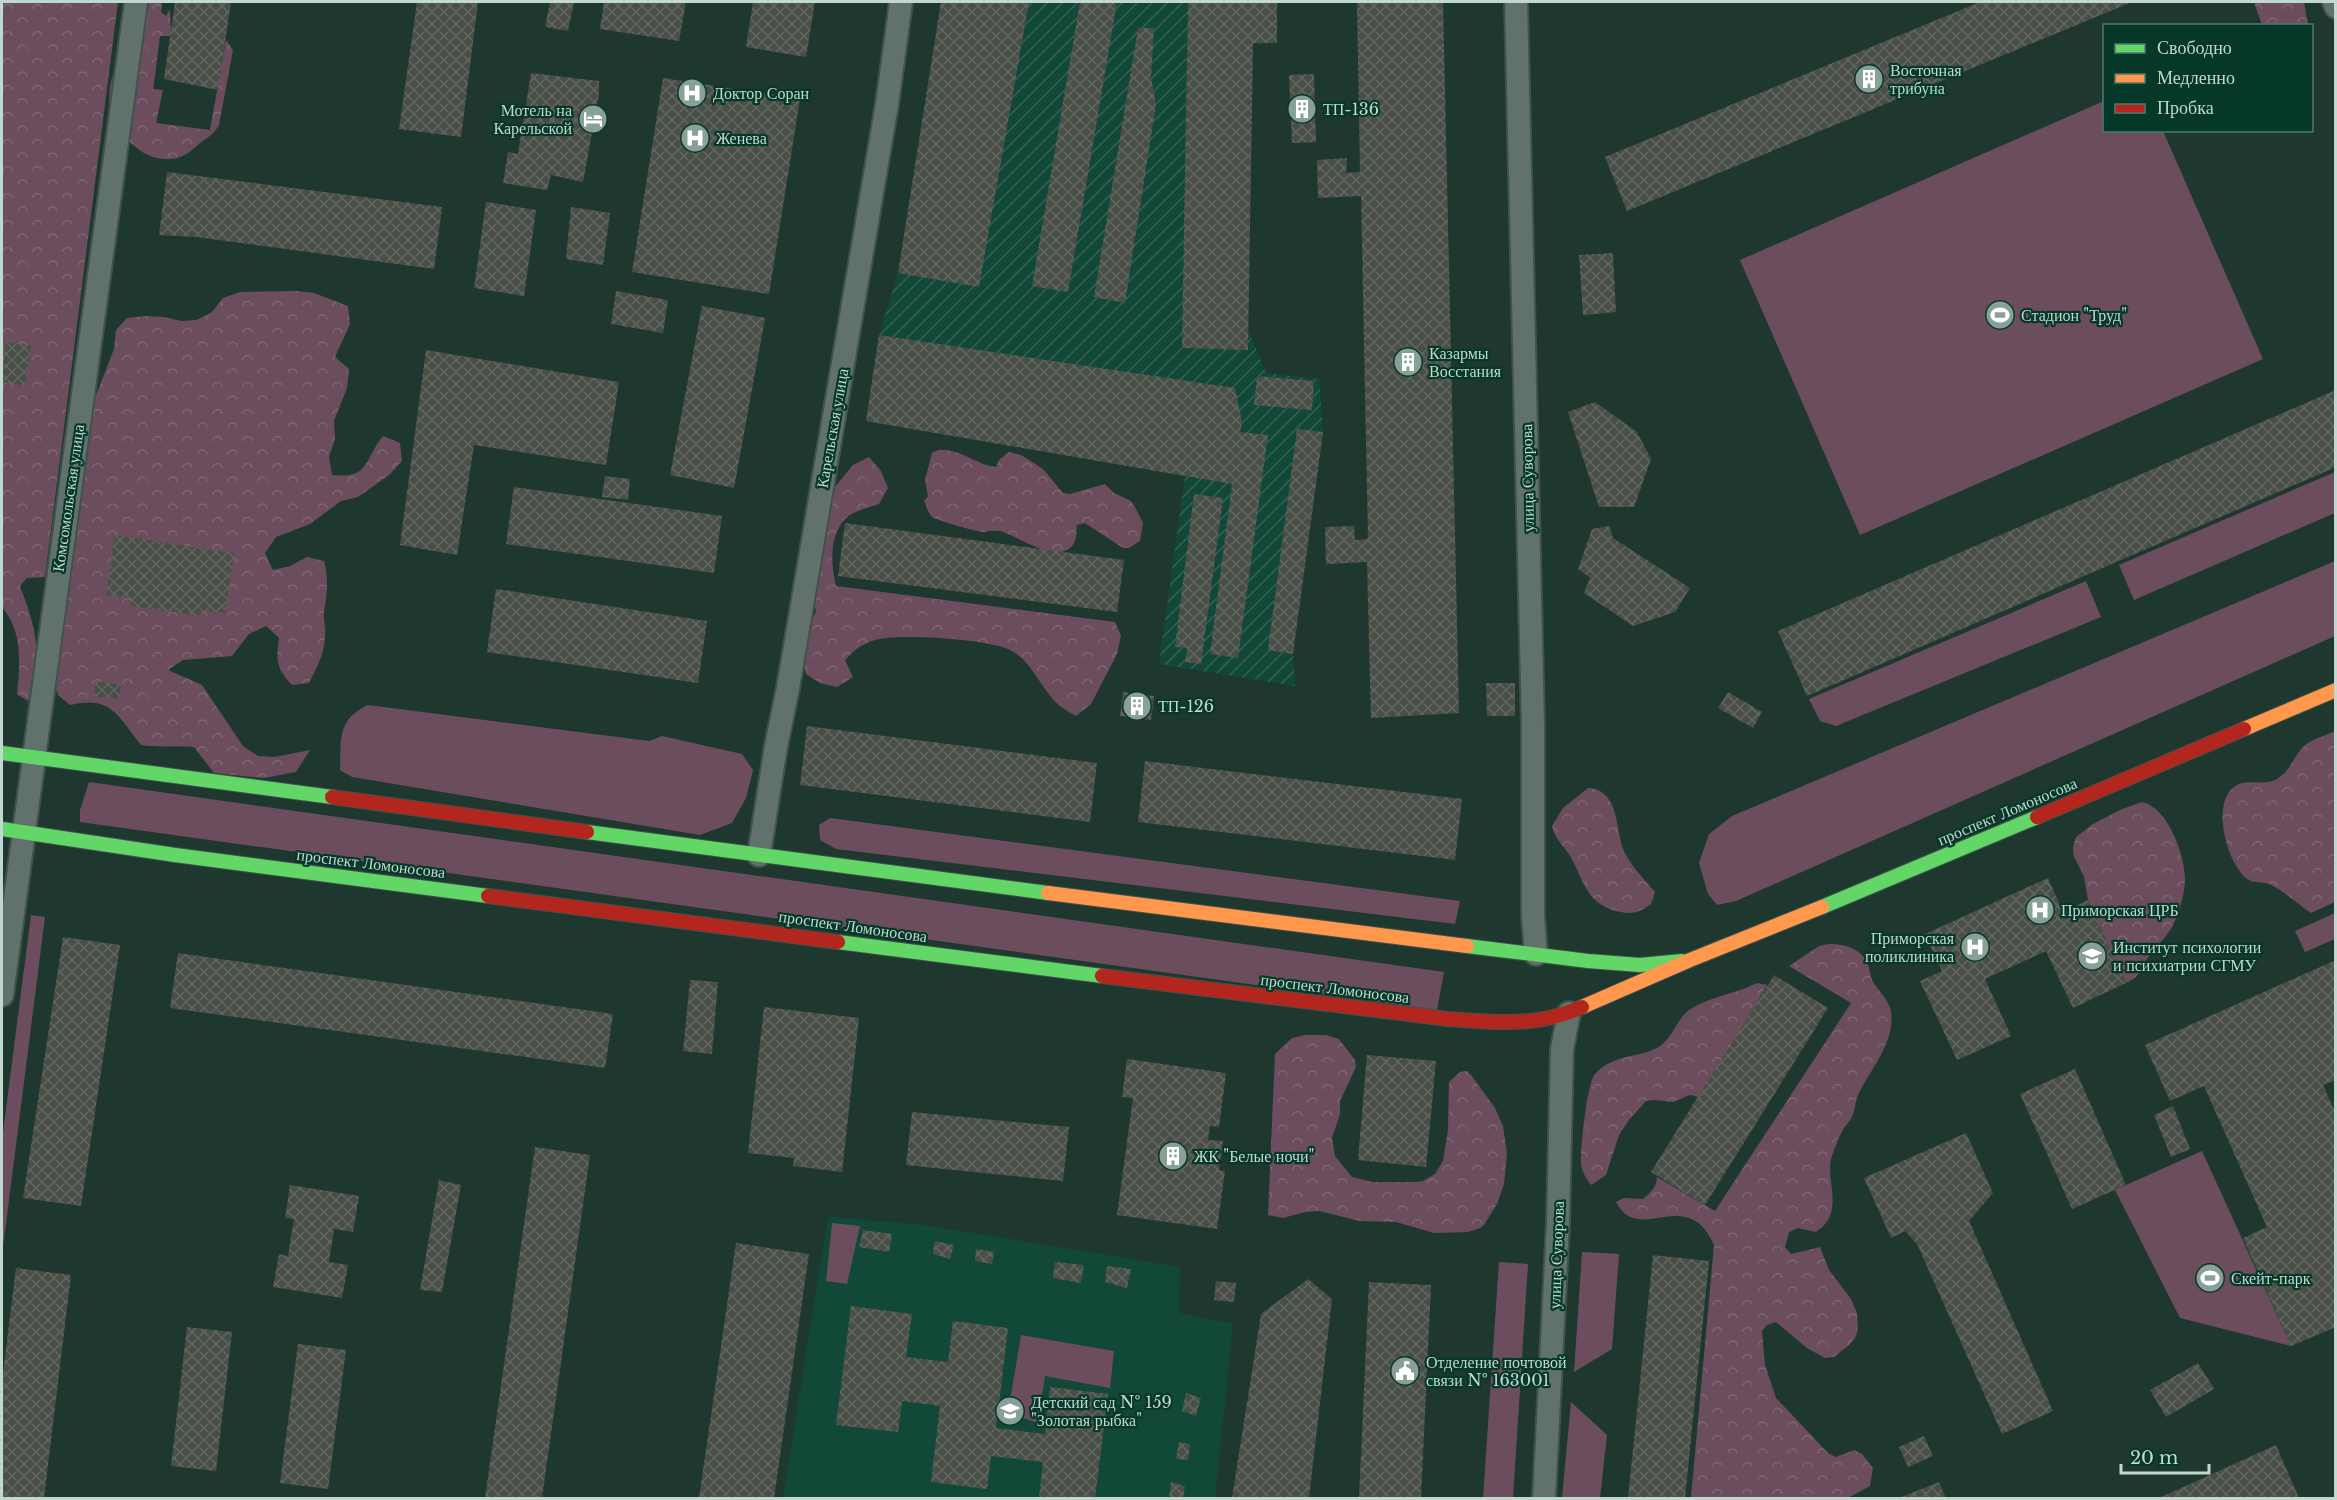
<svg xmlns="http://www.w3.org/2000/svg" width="2337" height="1500" font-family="'Libre Baskerville',serif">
	<defs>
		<pattern id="industrial-furrows" width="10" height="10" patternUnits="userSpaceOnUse" patternTransform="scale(1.5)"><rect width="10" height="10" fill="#124838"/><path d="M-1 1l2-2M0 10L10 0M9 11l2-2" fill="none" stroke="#336254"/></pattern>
		<pattern id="forest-crowns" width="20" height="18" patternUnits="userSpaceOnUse" patternTransform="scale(1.5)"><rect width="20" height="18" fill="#6c4d5e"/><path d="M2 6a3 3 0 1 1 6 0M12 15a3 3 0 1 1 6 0" fill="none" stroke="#7f6674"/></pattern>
		<pattern id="building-cross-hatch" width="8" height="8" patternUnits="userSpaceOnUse" patternTransform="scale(1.5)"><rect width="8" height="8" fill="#494e47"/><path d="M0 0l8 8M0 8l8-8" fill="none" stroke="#616760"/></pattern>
	</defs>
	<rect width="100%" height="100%" fill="#1e3830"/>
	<!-- built -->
	<path fill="#124838" d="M828 1217 925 1225 1180 1267 1179 1313 1233 1324 1215 1498H783Z"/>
	<!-- industrial -->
	<path fill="url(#industrial-furrows)" d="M941 2H1277V43L1253 44 1247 327 1266 373 1319 379 1323 432 1293 653 1295 686 1159 664 1185 476 866 421 879 335 898 273Z"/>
	<!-- grass -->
	<g fill="#6c4d5e">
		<path d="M2104 101V130L2163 131 2263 359 1860 535 1740 260Z"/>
		<path d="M2335 472V513L2134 600 2119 565Z"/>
		<path d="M2335 561V636L1736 901 1717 905 1708 894 1699 863 1709 834 1732 816Z"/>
		<path d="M2086 581 2101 617 1836 726 1820 721 1809 699Z"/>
		<path d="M368 705 649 741 662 736 742 754 753 770 746 798 732 823 700 835 352 777 340 770C341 740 337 719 368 705Z"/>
		<path d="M89 782 1444 972 1437 1010 80 822V810Z"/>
		<path d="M830 818 1460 901 1455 924 836 849 820 840 819 825Z"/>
		<path d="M2335 913V939L2305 952 2295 931Z"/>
		<path d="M31 915 45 917 2 1255V1140Z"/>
		<path d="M2202 1151 2291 1346 2180 1318 2115 1190Z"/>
		<path d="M832 1223 860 1226 847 1284 826 1281Z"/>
		<path d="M1582 1252 1619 1254 1612 1349 1574 1372Z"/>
		<path d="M1499 1262 1528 1264 1513 1498H1483Z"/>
		<path d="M1021 1335 1114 1351 1110 1388 1045 1376 1038 1423 1008 1413Z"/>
		<path d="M1571 1402 1607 1435 1600 1498H1562Z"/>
	</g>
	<!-- forest -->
	<g fill="url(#forest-crowns)">
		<path d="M2 2H118L45 577 27 578 20 586C36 628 44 658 28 701L17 694C20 663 23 632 2 607Z"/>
		<path d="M129 2H162L161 12 166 16 170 9 171 36H160L154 83 153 89 163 90 156 123 210 130 226 40 233 50 219 125C214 134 207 138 199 144 193 149 187 155 180 157 148 168 115 135 110 106 107 87 114 73 119 56 124 38 126 20 129 2Z"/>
		<path d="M2254 2H2304L2308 25H2262Z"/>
		<path d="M296 291 314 293 348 306 350 324 335 357 349 369 347 388 334 421 335 439 329 457 332 475C370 479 363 461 383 436L400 443 402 461 389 475 358 497 341 501 310 524 276 537 265 553 273 570 290 566 307 557 324 561C329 580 327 593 324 612 323 619 326 627 325 635 325 653 317 667 309 683L292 685C276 668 276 661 279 638L266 626 249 634 232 656 183 660 168 670 202 685 243 746 258 756 275 757 310 750 296 772 264 778 214 773 194 747C176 745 159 748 141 745 118 716 111 695 70 705L58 695 52 679 95 398 114 349 116 330 127 318 146 316 164 317 181 321 197 320 212 312 223 298 240 292Z"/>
		<path d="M938 450C960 448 976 465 996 467L999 460 1009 452 1021 455 1043 469 1063 493 1070 494 1105 484 1114 493 1131 501 1135 507 1143 523 1140 541 1129 548H1123L1085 523 1077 525C1076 531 1077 538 1074 543 1061 567 1019 537 1003 532 997 530 990 531 984 532 977 532 936 520 932 517 928 513 927 506 924 501L928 496 925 480 932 453Z"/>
		<path d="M869 457 881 471 888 488 879 504C868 508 852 511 844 520 829 538 831 565 836 586L1115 622 1121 636 1117 654 1091 704 1076 716C1071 713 1065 710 1060 706 1041 690 1034 664 1012 651 992 639 898 633 875 640 863 643 853 651 845 660L853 677 837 687 820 683 806 674 802 657 809 626 816 611 812 594 829 494 853 465Z"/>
		<path d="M2335 731V902L2311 913C2299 905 2280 888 2269 884 2262 881 2254 884 2247 879 2227 864 2209 800 2237 785 2249 779 2265 786 2277 779 2290 772 2293 757 2303 747 2311 739 2325 736 2335 731Z"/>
		<path d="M1588 788C1622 790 1614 834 1626 855 1633 868 1645 880 1655 892L1651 904C1647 906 1643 910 1639 911 1633 914 1623 913 1616 911 1589 904 1584 884 1573 861 1567 848 1555 841 1552 826L1563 808Z"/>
		<path d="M2142 802C2168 808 2184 853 2185 878 2185 893 2180 910 2174 923 2168 936 2160 942 2152 952 2141 966 2144 975 2126 983L2088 900 2084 876 2074 857 2073 847 2076 837 2093 824 2122 809Z"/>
		<path d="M1829 944C1843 944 1860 947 1867 963 1870 968 1870 975 1872 980 1878 991 1888 998 1891 1011 1896 1041 1870 1070 1858 1095 1855 1102 1855 1110 1852 1117 1849 1123 1844 1126 1842 1132 1838 1138 1836 1146 1833 1153 1822 1178 1848 1211 1816 1232L1798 1228 1789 1232 1785 1247 1791 1254 1820 1247 1829 1270 1851 1299 1857 1313 1858 1330 1855 1338 1849 1345 1834 1357 1825 1358 1807 1348 1776 1322 1767 1325 1762 1331 1765 1365 1776 1398 1828 1453 1836 1457 1854 1450 1862 1454 1873 1468 1870 1486 1848 1498H1691L1714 1245C1687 1183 1639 1247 1616 1202L1624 1198 1643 1199C1651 1192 1657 1187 1657 1177L1715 1211 1851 1003 1789 966 1819 946Z"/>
		<path d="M1757 983 1767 985 1706 1091 1699 1097 1690 1095 1673 1102 1655 1100 1646 1101 1629 1120 1619 1135 1606 1175 1591 1185C1586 1178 1582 1172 1581 1164 1580 1150 1587 1083 1595 1074 1615 1053 1635 1059 1657 1048 1673 1039 1676 1020 1689 1010 1710 996 1736 994 1757 983Z"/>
		<path d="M1305 1035H1326L1339 1039 1355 1060 1356 1067 1340 1101V1114L1332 1138 1335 1156 1352 1177 1373 1182H1415L1423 1181 1435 1174 1443 1161 1448 1130 1449 1082 1460 1072 1467 1071 1471 1075 1495 1108 1503 1126 1507 1154 1504 1184 1497 1204 1484 1225 1480 1228 1468 1232 1434 1233 1396 1222 1360 1221 1319 1211 1305 1212 1283 1218 1268 1215 1275 1054 1292 1038Z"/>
	</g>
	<!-- building -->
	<g fill="url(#building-cross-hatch)">
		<path d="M175 2H231L218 90 164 79Z"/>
		<path d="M417 2H478L461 137 399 129Z"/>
		<path d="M550 2H574L568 31 545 27Z"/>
		<path d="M604 2H686L679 41 600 29Z"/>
		<path d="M753 2H815L806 57 746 47Z"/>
		<path d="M941 2H1029L979 287 898 273Z"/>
		<path d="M1080 2H1117L1068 292 1032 286Z"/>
		<path d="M1188 2H1277V43H1253L1248 350 1182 348Z"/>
		<path d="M1357 2H1443L1459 713 1371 718 1367 562 1326 564 1325 527 1354 526 1355 540 1368 539 1361 196 1318 198 1317 160 1347 158 1346 173 1360 172Z"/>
		<path d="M1980 2H2132L1627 211 1605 157Z"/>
		<path d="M1138 28H1154L1151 77 1156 104 1125 303 1094 297Z"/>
		<path d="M531 73 599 81V94L583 182 551 175 547 190 503 183 508 152 518 154Z"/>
		<path d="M1314 74 1316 142 1292 143 1289 75Z"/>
		<path d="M663 78 800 99 769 294 632 272Z"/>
		<path d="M167 172 442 207 434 269 196 237 159 235Z"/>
		<path d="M486 202 536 210 524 296 474 288Z"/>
		<path d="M571 207 610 213 603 265 566 259Z"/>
		<path d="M1613 253 1616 312 1583 315 1579 255Z"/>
		<path d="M616 291 668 300 663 333 611 324Z"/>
		<path d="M702 306 765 318 734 488 670 475Z"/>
		<path d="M879 335 1235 388 1242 422 1240 432 1268 435 1238 658 1210 654 1232 484 866 421Z"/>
		<path d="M6 342 31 346 25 386 2 382Z"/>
		<path d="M426 350 619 382 606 465 474 445 457 555 400 545Z"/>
		<path d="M1257 376 1314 381 1312 410 1254 405Z"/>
		<path d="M2336 390V467L1807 696 1778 631Z"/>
		<path d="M1595 402 1637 432 1651 459 1634 507H1599L1568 412Z"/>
		<path d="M1297 429 1323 432 1293 654 1268 650Z"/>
		<path d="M605 476 630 479 628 500 602 497Z"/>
		<path d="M514 487 722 516 714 573 506 544Z"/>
		<path d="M1194 494 1223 498 1201 664 1185 662 1187 648 1175 647Z"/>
		<path d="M845 523 1124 560 1117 612 838 576Z"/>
		<path d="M1609 526 1613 538 1690 588 1675 612 1633 626 1584 593 1590 578 1578 569 1592 529Z"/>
		<path d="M115 535 234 553 225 613 202 610 201 616 131 606 132 599 106 595Z"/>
		<path d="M496 589 707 621 698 683 487 652Z"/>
		<path d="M96 681 121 685 119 699 94 696Z"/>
		<path d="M1486 683H1515V716H1487Z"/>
		<path d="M1123 692 1154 696 1151 720 1120 716Z"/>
		<path d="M1728 692 1762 712 1753 728 1718 708Z"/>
		<path d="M807 726 1097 763 1090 822 800 785Z"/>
		<path d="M1145 761 1462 799 1455 860 1138 822Z"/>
		<path d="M2048 878 2063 912 2088 900 2126 983 2073 1008 2046 951 1985 979 2011 1036 1957 1060 1920 981 1942 971 1925 934Z"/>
		<path d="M63 937 120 945 81 1206 23 1198Z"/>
		<path d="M178 953 613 1014 605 1068 170 1008Z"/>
		<path d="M2336 960V1080L2323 1085 2336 1114V1327L2291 1346 2243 1238 2267 1227 2204 1086 2170 1101 2145 1045Z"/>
		<path d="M1774 975 1828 1008 1705 1205 1651 1172Z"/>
		<path d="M690 980 718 982 712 1054 683 1051Z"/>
		<path d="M764 1007 859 1018 842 1172 793 1166 794 1158 748 1153Z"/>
		<path d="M1367 1055 1436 1061 1426 1167 1358 1160Z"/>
		<path d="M1127 1059 1226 1073 1219 1127 1210 1126 1208 1140 1223 1141 1219 1170 1225 1171 1217 1229 1117 1215 1133 1098 1122 1097Z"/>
		<path d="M2075 1069 2126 1185 2072 1209 2020 1094Z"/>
		<path d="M2173 1106 2190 1149 2171 1157 2154 1115Z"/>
		<path d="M912 1112 1069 1127 1063 1181 906 1165Z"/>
		<path d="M1966 1133 1993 1193 1969 1221 2053 1411 2002 1434 1917 1244 1905 1231 1891 1238 1864 1178Z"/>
		<path d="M535 1147 590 1155 542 1498H485Z"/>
		<path d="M439 1180 461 1185 442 1292 420 1290Z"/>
		<path d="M290 1185 359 1196 353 1232 334 1229 329 1262 348 1265 342 1298 273 1287 279 1254 288 1256 291 1237 294 1219 285 1218Z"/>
		<path d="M863 1230 892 1234 889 1252 859 1247Z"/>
		<path d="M935 1241 954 1245 950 1259 933 1254Z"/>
		<path d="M736 1243 809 1254 774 1498H699Z"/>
		<path d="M976 1249 994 1252 992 1264 975 1261Z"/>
		<path d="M1653 1255 1709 1261 1685 1498H1628Z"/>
		<path d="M1055 1262 1084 1265 1081 1283 1053 1278Z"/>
		<path d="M1107 1266 1131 1269 1127 1288 1105 1282Z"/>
		<path d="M16 1268 71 1275 44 1498H2V1381Z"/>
		<path d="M1308 1279 1332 1299 1309 1498H1232L1261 1314Z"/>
		<path d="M1216 1281 1236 1283 1234 1302 1214 1300Z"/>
		<path d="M1369 1282 1431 1285 1421 1498H1359Z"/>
		<path d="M851 1306 912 1314 906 1357 948 1362 953 1321 1008 1328 996 1428 1045 1434 1050 1387 1108 1394 1095 1498H1039L1043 1462 991 1456 987 1489 931 1482 940 1406 902 1401 898 1432 836 1425Z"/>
		<path d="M187 1327 232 1332 216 1471 171 1466Z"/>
		<path d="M298 1344 346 1350 328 1489 280 1483Z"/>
		<path d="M2198 1363 2214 1389 2166 1417 2150 1390Z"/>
		<path d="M1186 1393 1201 1398 1196 1416 1182 1411Z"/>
		<path d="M1924 1436 1933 1456 1908 1467 1899 1447Z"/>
		<path d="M1179 1442 1190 1444 1188 1460 1176 1459Z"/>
		<path d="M2276 1445 2299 1498H2159Z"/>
		<path d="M1171 1482 1185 1486 1183 1498H1169Z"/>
		<path d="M1939 1482 1946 1498H1899Z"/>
	</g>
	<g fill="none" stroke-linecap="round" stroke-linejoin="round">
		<!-- street casing -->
		<g stroke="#3f524b" stroke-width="26">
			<g id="street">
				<path d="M1516 2 1533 725V916L1536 954"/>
				<path d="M2334 2 2336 7"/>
				<path d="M759 855 776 746 788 688 887 104 901 2"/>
				<path d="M2 995 136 2"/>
				<path d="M1544 1498 1558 1223 1562 1049 1569 1013"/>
			</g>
		</g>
		<!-- fast casing -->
		<g stroke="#3f524b" stroke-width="16">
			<g id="fast">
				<path d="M2 753 332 797"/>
				<path d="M2 829 175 855 488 896"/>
				<path d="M587 832 1048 893"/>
				<path d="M1822 907 2037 817"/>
				<path d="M838 942 1102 976"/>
				<path d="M1467 946 1588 961 1640 965 1682 961"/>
			</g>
		</g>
		<!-- slow casing -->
		<g stroke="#3f524b" stroke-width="16">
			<g id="slow">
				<path d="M2244 729 2336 690"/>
				<path d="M1048 893 1467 946"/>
				<path d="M1582 1007 1690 960 1822 907"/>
			</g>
		</g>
		<!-- jam casing -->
		<g stroke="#3f524b" stroke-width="16">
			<g id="jam">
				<path d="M332 797 587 832"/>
				<path d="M2037 817 2244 729"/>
				<path d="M488 896 838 942"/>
				<path d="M1102 976 1448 1019C1497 1022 1535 1028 1582 1007"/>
			</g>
		</g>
		<!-- street -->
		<use href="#street" stroke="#61726c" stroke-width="22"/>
		<!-- fast -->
		<use href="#fast" stroke="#63d668" stroke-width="14"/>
		<!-- slow -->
		<use href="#slow" stroke="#ff974d" stroke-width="14"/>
		<!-- jam -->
		<use href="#jam" stroke="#b3261e" stroke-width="14"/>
	</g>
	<!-- icons -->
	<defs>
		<g id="building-disc" transform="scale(1.5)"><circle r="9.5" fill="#88a097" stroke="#063829"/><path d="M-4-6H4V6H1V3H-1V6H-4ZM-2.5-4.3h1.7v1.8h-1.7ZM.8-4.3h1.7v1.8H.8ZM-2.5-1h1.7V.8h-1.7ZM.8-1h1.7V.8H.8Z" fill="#fff"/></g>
		<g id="hospital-disc" transform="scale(1.5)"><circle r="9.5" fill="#88a097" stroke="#063829"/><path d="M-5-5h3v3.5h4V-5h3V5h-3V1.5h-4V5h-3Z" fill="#fff"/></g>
		<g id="hotel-disc" transform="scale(1.5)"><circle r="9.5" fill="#88a097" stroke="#063829"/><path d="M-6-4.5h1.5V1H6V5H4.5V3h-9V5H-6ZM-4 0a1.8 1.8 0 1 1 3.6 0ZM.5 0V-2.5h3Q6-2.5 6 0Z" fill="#fff"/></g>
		<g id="stadium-disc" transform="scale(1.5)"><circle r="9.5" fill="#88a097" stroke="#063829"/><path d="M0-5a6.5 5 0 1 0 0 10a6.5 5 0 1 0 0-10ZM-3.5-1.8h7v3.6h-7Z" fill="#fff"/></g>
		<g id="university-disc" transform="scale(1.5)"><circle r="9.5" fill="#88a097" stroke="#063829"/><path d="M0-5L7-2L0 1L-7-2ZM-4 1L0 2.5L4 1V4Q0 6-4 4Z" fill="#fff"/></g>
		<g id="civic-disc" transform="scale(1.5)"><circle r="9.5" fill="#88a097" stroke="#063829"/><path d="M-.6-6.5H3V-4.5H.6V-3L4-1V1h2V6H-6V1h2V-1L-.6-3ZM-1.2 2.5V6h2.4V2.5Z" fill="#fff"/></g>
		<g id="school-disc" transform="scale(1.5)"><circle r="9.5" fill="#88a097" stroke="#063829"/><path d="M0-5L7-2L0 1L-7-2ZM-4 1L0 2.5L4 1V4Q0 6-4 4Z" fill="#fff"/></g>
	</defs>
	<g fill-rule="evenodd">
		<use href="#building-disc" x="1869" y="79"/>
		<use href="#hospital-disc" x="692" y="93"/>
		<use href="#building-disc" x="1302" y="109"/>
		<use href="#hotel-disc" x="593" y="119"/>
		<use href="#hospital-disc" x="695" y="138"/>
		<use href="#stadium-disc" x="2000" y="315"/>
		<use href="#building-disc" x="1408" y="362"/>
		<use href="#building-disc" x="1137" y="706"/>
		<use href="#hospital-disc" x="2040" y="910"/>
		<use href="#hospital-disc" x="1975" y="947"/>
		<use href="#university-disc" x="2092" y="956"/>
		<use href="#building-disc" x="1173" y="1156"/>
		<use href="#stadium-disc" x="2210" y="1278"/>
		<use href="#civic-disc" x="1405" y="1371"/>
		<use href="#school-disc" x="1010" y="1411"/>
	</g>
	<g text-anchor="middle" stroke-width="4.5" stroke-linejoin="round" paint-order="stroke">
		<!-- poi labels -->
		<g font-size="16" fill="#c1d8ce" stroke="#063829" text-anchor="start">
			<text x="1890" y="76">Восточная<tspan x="1890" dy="18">трибуна</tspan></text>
			<text x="713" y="99">Доктор Соран</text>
			<text x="1323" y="115">ТП-136</text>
			<text x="572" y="116" text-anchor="end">Мотель на<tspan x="572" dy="18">Карельской</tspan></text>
			<text x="716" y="144">Женева</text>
			<text x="2021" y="321">Стадион "Труд"</text>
			<text x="1429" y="359">Казармы<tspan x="1429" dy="18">Восстания</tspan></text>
			<text x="1158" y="712">ТП-126</text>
			<text x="2061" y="916">Приморская ЦРБ</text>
			<text x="1954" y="944" text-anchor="end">Приморская<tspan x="1954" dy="18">поликлиника</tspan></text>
			<text x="2113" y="953">Институт психологии<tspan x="2113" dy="18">и психиатрии СГМУ</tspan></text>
			<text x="1194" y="1162">ЖК "Белые ночи"</text>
			<text x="2231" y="1284">Скейт-парк</text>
			<text x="1426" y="1368">Отделение почтовой<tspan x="1426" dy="18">связи № 163001</tspan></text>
			<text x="1031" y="1408">Детский сад № 159<tspan x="1031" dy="18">"Золотая рыбка"</tspan></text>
		</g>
		<!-- street labels -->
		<g font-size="16" fill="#c1d8ce" stroke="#063829">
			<text transform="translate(832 428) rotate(-80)" y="6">Карельская улица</text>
			<text transform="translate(1527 478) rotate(-91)" y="6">улица Суворова</text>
			<text transform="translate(68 498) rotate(-82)" y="6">Комсомольская улица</text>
			<text transform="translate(2007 811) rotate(-23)" y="6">проспект Ломоносова</text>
			<text transform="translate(371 863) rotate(7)" y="6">проспект Ломоносова</text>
			<text transform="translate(853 926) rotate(8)" y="6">проспект Ломоносова</text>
			<text transform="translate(1335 988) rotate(7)" y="6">проспект Ломоносова</text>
			<text transform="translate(1556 1255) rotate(-88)" y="6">улица Суворова</text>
		</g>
	</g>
	<!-- border -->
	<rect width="2337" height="1500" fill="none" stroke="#c1d8ce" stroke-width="6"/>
	<!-- legend -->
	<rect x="2103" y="24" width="210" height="108" fill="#063829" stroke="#51786b" stroke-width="1.5"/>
	<rect x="2115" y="44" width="30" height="9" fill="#63d668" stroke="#51786b" stroke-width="1.5"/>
	<text x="2157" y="54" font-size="18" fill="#c1d8ce">Свободно</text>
	<rect x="2115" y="74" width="30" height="9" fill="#ff974d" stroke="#51786b" stroke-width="1.5"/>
	<text x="2157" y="84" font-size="18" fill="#c1d8ce">Медленно</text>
	<rect x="2115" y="104" width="30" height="9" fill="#b3261e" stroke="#51786b" stroke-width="1.5"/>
	<text x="2157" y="114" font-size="18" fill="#c1d8ce">Пробка</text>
	<!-- scale -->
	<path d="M2121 1464v9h88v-9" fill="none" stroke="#c1d8ce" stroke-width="3"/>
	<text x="2130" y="1464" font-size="18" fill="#c1d8ce" stroke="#063829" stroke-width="4.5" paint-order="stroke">20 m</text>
</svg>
